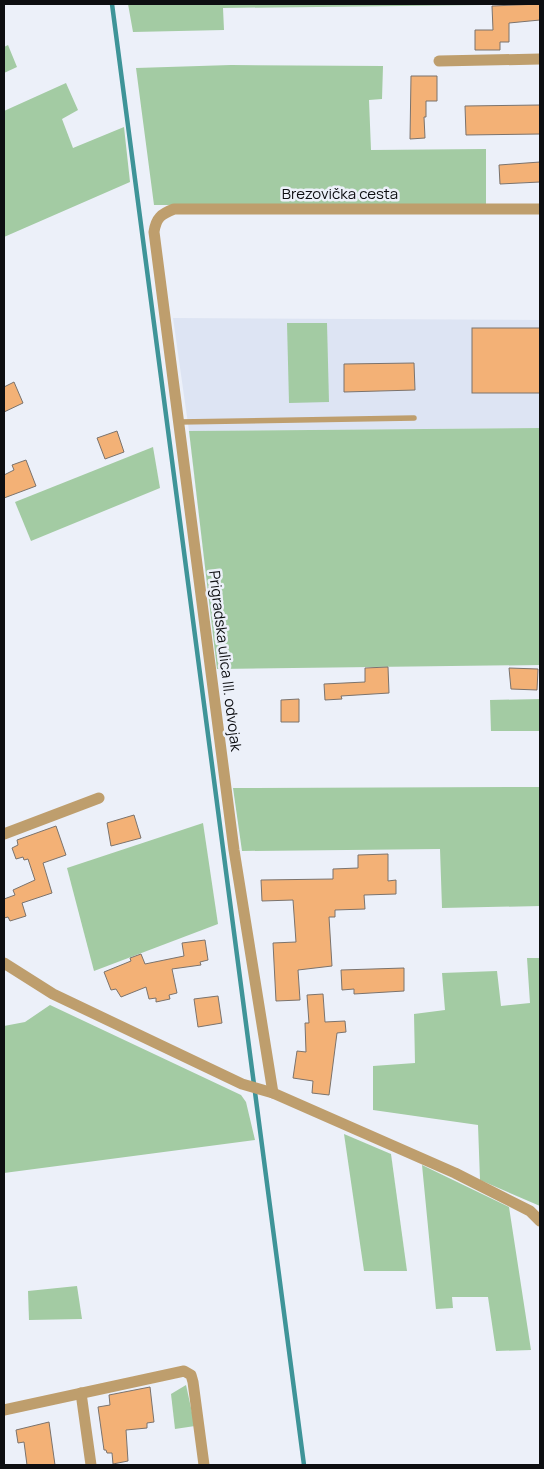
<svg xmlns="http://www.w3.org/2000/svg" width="544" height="1469" font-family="Manrope,sans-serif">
	<rect width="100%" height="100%" fill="#ecf0f9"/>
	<!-- built -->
	<path fill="#dde4f3" d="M173 318 540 320V428L189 431Z"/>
	<!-- green -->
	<g fill="#a3cba3">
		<path d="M128 4H485V5L223 8 224 30 133 32Z"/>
		<path d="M8 45 17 67 4 73V47Z"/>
		<path d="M231 65 383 66 382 99 369 100 371 150 486 149V204L154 205 136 68Z"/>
		<path d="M66 83 78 110 62 119 73 148 124 127 130 182 4 237V111Z"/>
		<path d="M287 323H327L329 402 289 403Z"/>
		<path d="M540 428V665L217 669 189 431Z"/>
		<path d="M153 447 160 488 31 541 15 502Z"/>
		<path d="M540 699V731H491L490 700Z"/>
		<path d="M540 787V906L442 908 440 849 242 851 233 788Z"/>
		<path d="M203 823 218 924 94 971 67 868Z"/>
		<path d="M527 958H540V1206L480 1180 478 1125 373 1110V1066L415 1063 414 1014 445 1010 442 973 497 971 501 1006 530 1003Z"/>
		<path d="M50 1005 241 1095 246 1102 255 1140 4 1173V1026L25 1022Z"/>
		<path d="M344 1134 391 1154 407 1271H364Z"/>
		<path d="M422 1165 509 1207 531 1350 496 1351 488 1297H452L453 1308 436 1309Z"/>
		<path d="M77 1286 82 1319 29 1320 28 1291Z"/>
		<path d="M186 1385 195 1426 175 1429 171 1394Z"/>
	</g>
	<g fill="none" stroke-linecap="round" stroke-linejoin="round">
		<!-- stream -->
		<path stroke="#3e9498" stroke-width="4.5" d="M112 4 304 1465"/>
	</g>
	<!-- building -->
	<g fill="#f3b176" stroke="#7b736d">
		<path d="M540 4V20L509 23V42H500V50H475V30H493L492 6Z"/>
		<path d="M411 76H437V101H426V117H424L425 138 410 139Z"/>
		<path d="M540 105V134L466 135 465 106Z"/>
		<path d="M540 162V182L500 184 499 165Z"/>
		<rect x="472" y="328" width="68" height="65"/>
		<path d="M414 363 415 390 344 392V364Z"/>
		<path d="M14 382 23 403 4 412V387Z"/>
		<path d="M117 431 124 452 105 459 97 438Z"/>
		<path d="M26 460 36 486 4 498V475L14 470 12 465Z"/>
		<path d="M388 667 389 693 341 696 342 699 325 700 324 684 365 682V668Z"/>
		<path d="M509 668 538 669 537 690 511 689Z"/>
		<path d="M299 699V722H281V700Z"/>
		<path d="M134 815 141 838 111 846 107 823Z"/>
		<path d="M56 826 66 855 43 863 52 893 22 903 26 916 10 921 8 917 4 918V899L15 895 13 890 35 880 28 859 24 860 23 857 16 859 12 848 18 845 17 840Z"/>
		<path d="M388 854V881L396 880V894L364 895 365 909 335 910V917H329L332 966 298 970 300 1000 276 1001 273 943 296 942 293 900 262 901 261 880 333 879V869L358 868V855Z"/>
		<path d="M205 940 208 960 200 962 201 965 172 969 177 993 169 995 170 999 156 1002V998L149 999 146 987 121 997 116 989 111 990 104 972 131 961 130 958 141 954 145 964 184 956 182 943Z"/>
		<path d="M404 968V991L354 994V989L342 990 341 970Z"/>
		<path d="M323 994 325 1022 345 1021 346 1032 337 1033 329 1095 312 1093 313 1081 293 1078 297 1051 306 1052 305 1023H309L307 995Z"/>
		<path d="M218 996 222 1023 198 1027 194 999Z"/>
		<path d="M150 1387 154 1422 147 1423V1428L126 1430 128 1461 113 1464 112 1453H107L106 1450H104L98 1407 110 1405 109 1395Z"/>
		<path d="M49 1422 55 1465H27L24 1442 18 1443 16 1430Z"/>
	</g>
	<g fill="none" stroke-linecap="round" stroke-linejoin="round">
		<!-- lane -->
		<path stroke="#be9e6d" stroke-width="5.5" d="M179 422 414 418"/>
		<!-- street -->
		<g stroke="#be9e6d" stroke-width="11">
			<path d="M439 61 540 59"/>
			<path d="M4 834 99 798"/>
			<path d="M4 963 53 994 242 1084 273 1093 455 1173 530 1211 540 1221"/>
			<path d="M273 1093 234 850 154 232C156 218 161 214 174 209H540"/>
			<path d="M81 1393 91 1465"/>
			<path d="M4 1410 184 1371 191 1375 193 1382 204 1465"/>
		</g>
	</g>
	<g text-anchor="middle" stroke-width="5" stroke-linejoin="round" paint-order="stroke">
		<!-- street labels -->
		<g font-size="15" fill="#0d0e11" stroke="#ecf0f9">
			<text x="340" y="199">Brezovička cesta</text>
			<text transform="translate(225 661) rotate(83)" y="5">Prigradska ulica III. odvojak</text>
		</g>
	</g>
	<!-- border -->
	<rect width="544" height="1469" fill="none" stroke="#0d0e11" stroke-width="10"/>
</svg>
